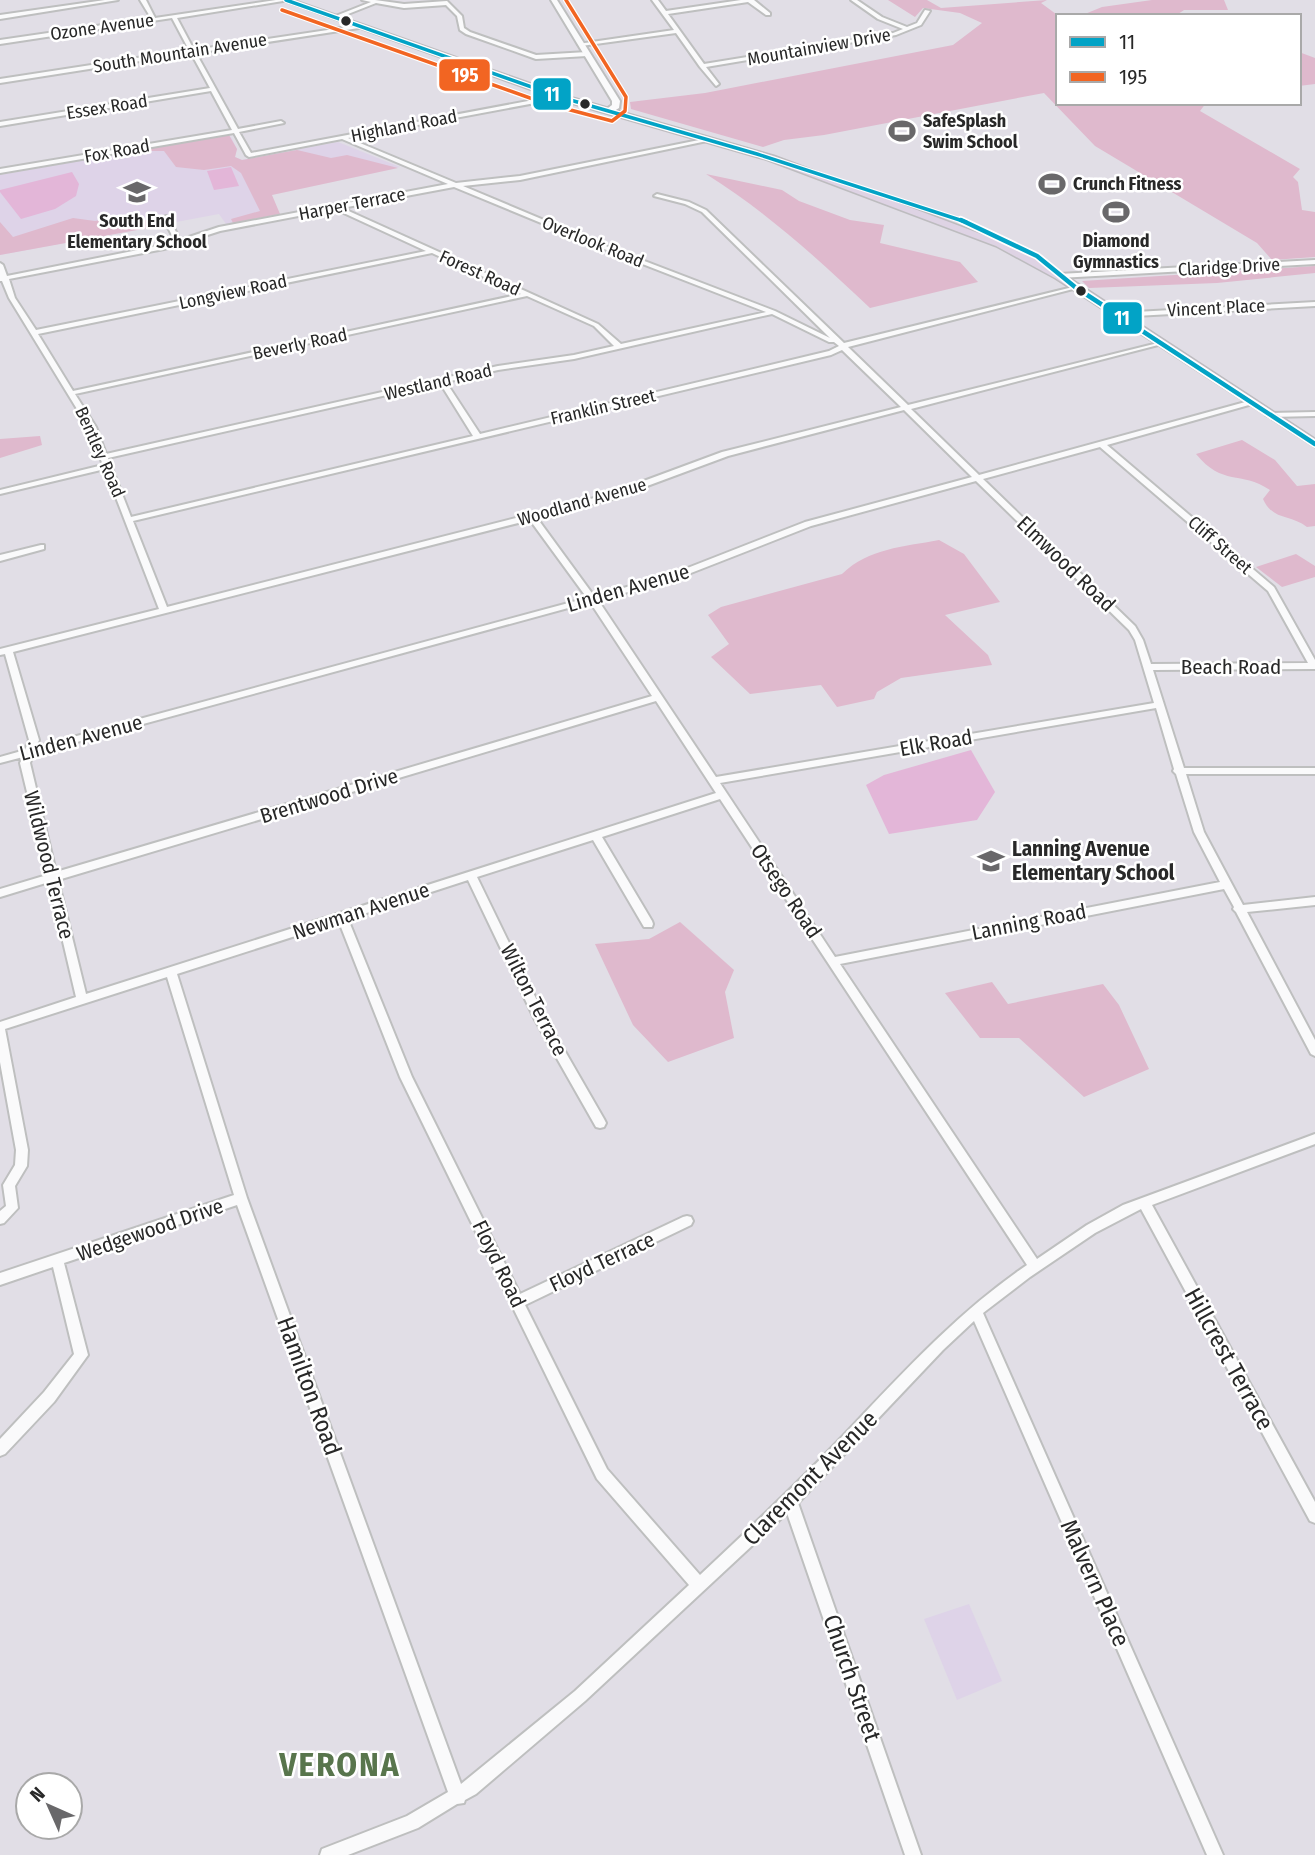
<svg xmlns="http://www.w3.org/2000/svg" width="1315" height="1855" font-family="'Fira Sans Condensed',sans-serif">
	<rect width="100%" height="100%" fill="#e1dee6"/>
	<!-- education -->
	<g fill="#ded3e8">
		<path d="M227 135 231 137 237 149 235 157 242 160 338 142 400 167 294 186 254 197 263 216 226 224 219 214 0 255V175Z"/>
		<path d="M969 1604 1002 1681 957 1700 924 1619Z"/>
	</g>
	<!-- green -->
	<g fill="#dfb9cd">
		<path d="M888 0H927L941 8 1047 0 1041 3 1056 14 1075 16H1058V103H1206L1200 111 1300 169 1293 177 1298 182 1302 210 1315 212V257L1272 260 1257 243 1095 146 1044 93 824 135 784 140 763 147 631 109 630 102 705 93 953 45 982 23 960 13 923 8 915 17Z"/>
		<path d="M1152 0H1224L1228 10H1184L1175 16H1080L1102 7Z"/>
		<path d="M1299 52 1315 58V84L1299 86Z"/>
		<path d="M229 135 237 149 235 157 242 160 297 150 331 158 347 155 398 168 272 195 280 214 233 223 231 219 260 211 241 173 231 166 204 170 176 167 164 151H133Z"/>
		<path d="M706 174 782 190 799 201 850 220 884 225 880 243 960 262 978 282 870 308C818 259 767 212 706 174Z"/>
		<path d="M131 214 159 226 0 255V222L13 237 73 218 95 221Z"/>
		<path d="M1315 266V273L1217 283 1089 288 1082 281Z"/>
		<path d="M40 436 42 445 0 458V439Z"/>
		<path d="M1242 440 1275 460 1297 486 1315 484V526L1307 527C1290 514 1273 521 1263 499L1270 490C1240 470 1223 487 1196 454Z"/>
		<path d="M939 540 964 554 1000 602 945 615 988 655 992 665 901 678 877 692 874 699 837 707 821 685 750 694 711 657 729 644 708 615 721 607 842 574C869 548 903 547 939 540Z"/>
		<path d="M1296 554 1315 566V577L1282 587 1256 567Z"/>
		<path d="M680 922 734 970 725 992 734 1038 668 1062 633 1025 595 944 649 939Z"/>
		<path d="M992 982 1008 1004 1103 984 1119 1005 1149 1069 1084 1097 1019 1038H980L945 993Z"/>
	</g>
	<!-- pitch -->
	<g fill="#e3b6d8">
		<path d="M231 167 239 186 214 190 207 171Z"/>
		<path d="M72 172 79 184 76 196 55 209 21 219 0 192V190Z"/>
		<path d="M971 750 995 792 977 820 889 834 866 785 884 775Z"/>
	</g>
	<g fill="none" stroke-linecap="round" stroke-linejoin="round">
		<!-- minor casing -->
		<g stroke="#bebfbf" stroke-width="4">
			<g id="minor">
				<path d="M105 0H118L0 19V15Z"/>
				<path d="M140 0H146L155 18 276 0H289L177 18 194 50 361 25 359 28 196 53 238 129 281 121 284 123 239 132 251 153 560 95 562 96V98L348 138 456 183 520 176 709 138 710 139 707 141 520 180 463 186 613 249 775 311 830 338 702 212 685 204 654 196 657 194 689 202 706 210 844 343 1077 286V288L848 347 908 405 1162 342V344L911 409 979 475 1249 401 1256 403 1107 445 1274 587 1315 660V669L1153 670 1184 768H1315V774H1186L1204 832 1243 905 1315 897V905L1247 912 1315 1040V1056L1311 1054 1236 912 1233 909 1234 907 1224 889 840 964 1037 1259 1087 1225 1123 1205 1315 1134V1144L1152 1205 1315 1502V1523L1310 1521 1141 1209 1095 1233 1030 1277 983 1313 1223 1855H1207L974 1321 943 1350 798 1503 921 1855H905L787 1513 585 1701 476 1794 465 1800 464 1803 457 1804 418 1828 348 1855H320L322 1849 407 1816 448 1792 237 1205 64 1263 88 1355 54 1402 5 1454 0 1456V1439L44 1392 74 1354 53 1267 0 1285V1273L234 1195 167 977 5 1029 28 1150 27 1166 15 1186 18 1208 4 1223 0 1224V1211L6 1206 3 1185 15 1165 16 1150 0 1062V1022L76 997 49 882 0 897V889L47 875 20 763 23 757 0 763V757L25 750 29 740 5 654 0 655V649L159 609 105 469 0 494V490L103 465 88 427 9 298 2 281H0V263L3 265 7 276 163 245 175 241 163 218 166 216 169 218 180 240 219 227 448 184 342 139 249 157 246 155 234 133 0 173V169L232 130 211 91 0 126V122L210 88 191 53 0 83V79L189 50 172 18 0 44V40L151 18ZM454 187 609 251 766 312 621 344 598 324 342 208ZM335 209 426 251 36 330 15 298 9 279 164 249 220 231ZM432 253 521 294 73 391 38 334ZM527 296 594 326 614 346 574 355 498 366 106 454 96 427 75 394ZM772 314 829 342H834L839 346 829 351 480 434 446 382 498 370 574 359ZM842 350 901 407 722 452 606 495 167 607 133 521 831 355ZM440 383 473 436 131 517 108 458ZM904 410 972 477 805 522 667 576 594 596 537 518 612 499 728 456ZM1100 447 1268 591 1308 663 1151 664 1143 640 1135 626 983 479ZM976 481 1129 630 1135 640 1154 703 716 777 598 600 673 580 811 526ZM530 520 587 598 36 747 39 740 13 652ZM590 602 652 696 56 872 30 763 33 754ZM656 701 716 793 86 994 58 880ZM1156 708 1174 769 1173 771 1176 774 1194 832 1220 882 835 957 720 783ZM720 799 1027 1265C955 1314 898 1378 839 1440 794 1487 747 1531 700 1575L607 1469 525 1305 691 1225 693 1221 691 1217 687 1216 683 1217 520 1294 412 1077 348 919 468 880 534 1018 596 1127 600 1128 604 1127 606 1123 604 1119 543 1013 477 877 593 840 644 927H652L653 924 652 921 602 837ZM339 922 400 1077 597 1479 689 1585 575 1691 461 1784 247 1198 177 974Z"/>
				<path d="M362 0H375L404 4 447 1 462 16 464 28 470 32 536 55 587 52 590 54 587 56 536 59 466 34 460 30 457 16 446 5 404 8 376 3 338 18 333 17 371 2Z"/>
				<path d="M652 0H658L666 11 741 0H754L770 13V15H766L748 2 668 14 704 64 893 33 903 29 878 19 851 0H857L882 17 907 27 917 23 925 10 930 11 921 25 896 35 706 67 719 84 716 86 700 67 676 33 581 46 578 44 674 30Z"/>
				<path d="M1315 260V264L1059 278 1056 276 1059 274Z"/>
				<path d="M1315 302V306L1117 317 1114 315 1117 313Z"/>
				<path d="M1315 412V416L1270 417 1266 415 1270 413Z"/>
				<path d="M41 545H44V549L0 561V555Z"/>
			</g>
		</g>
		<!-- secondary casing -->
		<g stroke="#bebfbf" stroke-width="4">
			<path id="secondary" d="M551 0H557L620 101 619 108 611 113 604 111 612 105V101Z"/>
		</g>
		<!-- primary casing -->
		<g stroke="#bdbcbf" stroke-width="3">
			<path id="primary" d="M282 0H293L563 95 774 156 1002 242 1063 274 1315 439V447L1055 278 996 246 768 160 557 99Z"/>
		</g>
		<!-- minor -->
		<use href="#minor" fill="#fafafb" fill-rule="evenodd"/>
		<!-- secondary -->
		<use href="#secondary" fill="#fafafb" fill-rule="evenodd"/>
		<!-- primary -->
		<use href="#primary" fill="#ded3e4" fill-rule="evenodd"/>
		<!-- bus-1-far1 casing -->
		<g stroke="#fff" stroke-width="6">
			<path id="bus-1-far1" d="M286 0 560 97 757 154 966 222"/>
		</g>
		<!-- bus-1 casing -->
		<g stroke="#fff" stroke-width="8">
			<path id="bus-1" d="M961 220 1037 256 1075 287 1315 444"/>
		</g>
		<!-- bus-2 casing -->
		<g stroke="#fff" stroke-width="6">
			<path id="bus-2" d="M282 10 544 103 612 121 625 111 626 97 566 0"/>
		</g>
		<!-- bus-1-far1 -->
		<use href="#bus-1-far1" stroke="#02a3c6" stroke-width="3.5"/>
		<!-- bus-1 -->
		<use href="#bus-1" stroke="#02a3c6" stroke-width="4.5"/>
		<!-- bus-2 -->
		<use href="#bus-2" stroke="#f26522" stroke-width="3.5"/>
	</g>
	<!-- icons -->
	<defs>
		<g id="stadium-bare" transform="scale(2.1)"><path d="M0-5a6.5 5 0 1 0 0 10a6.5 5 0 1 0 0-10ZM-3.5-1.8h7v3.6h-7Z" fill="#69686a" stroke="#fff" stroke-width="2.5" paint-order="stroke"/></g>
		<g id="school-bare" transform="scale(2.1)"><path d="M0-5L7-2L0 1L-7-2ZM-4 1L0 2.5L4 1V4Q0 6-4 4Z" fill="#69686a" stroke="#fff" stroke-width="2.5" paint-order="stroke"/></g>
	</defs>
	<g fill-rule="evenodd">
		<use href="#stadium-bare" x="902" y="131"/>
		<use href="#stadium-bare" x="1052" y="184"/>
		<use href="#school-bare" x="137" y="192"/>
		<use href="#stadium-bare" x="1116" y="212"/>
		<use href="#school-bare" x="991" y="861"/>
	</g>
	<!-- markers -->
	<g fill="#282828" stroke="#fff" stroke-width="2.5">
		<circle cx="346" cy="21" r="6"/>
		<circle cx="585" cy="104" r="6"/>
		<circle cx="1081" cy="291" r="6"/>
	</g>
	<g text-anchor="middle" stroke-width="5" stroke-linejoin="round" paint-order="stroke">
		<!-- far-street labels -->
		<g font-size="18" fill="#282828" stroke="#fff">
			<text transform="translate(102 27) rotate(-8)" y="6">Ozone Avenue</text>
			<text transform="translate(819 47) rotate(-10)" y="6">Mountainview Drive</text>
			<text transform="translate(180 53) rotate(-9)" y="6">South Mountain Avenue</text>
			<text transform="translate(107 107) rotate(-9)" y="6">Essex Road</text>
			<text transform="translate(404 126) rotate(-11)" y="6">Highland Road</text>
			<text transform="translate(117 151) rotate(-10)" y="6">Fox Road</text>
			<text transform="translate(352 204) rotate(-11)" y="6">Harper Terrace</text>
			<text transform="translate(593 242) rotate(22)" y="6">Overlook Road</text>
			<text transform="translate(1229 267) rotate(-3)" y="6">Claridge Drive</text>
			<text transform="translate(480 273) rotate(24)" y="6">Forest Road</text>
			<text transform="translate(233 292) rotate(-12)" y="6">Longview Road</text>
			<text transform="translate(1216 308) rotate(-3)" y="6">Vincent Place</text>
			<text transform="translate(300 344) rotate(-12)" y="6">Beverly Road</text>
			<text transform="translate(438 382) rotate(-13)" y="6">Westland Road</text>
			<text transform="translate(603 407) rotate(-13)" y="6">Franklin Street</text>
			<text transform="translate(100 452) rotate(66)" y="6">Bentley Road</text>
			<text transform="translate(582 502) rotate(-16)" y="6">Woodland Avenue</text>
			<text transform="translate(1220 545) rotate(41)" y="6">Cliff Street</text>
		</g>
		<!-- far-poi labels -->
		<g font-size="18" font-weight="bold" fill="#282828" stroke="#fff" text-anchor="start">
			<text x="923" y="127">SafeSplash<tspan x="923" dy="21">Swim School</tspan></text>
			<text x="1073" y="190">Crunch Fitness</text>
			<text x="137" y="227" text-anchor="middle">South End<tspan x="137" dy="21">Elementary School</tspan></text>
			<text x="1116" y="247" text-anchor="middle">Diamond<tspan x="1116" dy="21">Gymnastics</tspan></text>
		</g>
		<!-- street labels -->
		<g font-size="21" fill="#282828" stroke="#fff">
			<text transform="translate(1066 564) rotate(44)" y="7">Elmwood Road</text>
			<text transform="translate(628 588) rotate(-16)" y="7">Linden Avenue</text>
			<text x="1231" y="674">Beach Road</text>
			<text transform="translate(81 738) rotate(-15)" y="7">Linden Avenue</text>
			<text transform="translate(936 743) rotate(-10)" y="7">Elk Road</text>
			<text transform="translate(329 796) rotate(-17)" y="7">Brentwood Drive</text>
			<text transform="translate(49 865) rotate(76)" y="7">Wildwood Terrace</text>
			<text transform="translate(786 891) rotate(56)" y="7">Otsego Road</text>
			<text transform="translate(361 911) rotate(-18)" y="7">Newman Avenue</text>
			<text transform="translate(1029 922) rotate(-11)" y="7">Lanning Road</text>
			<text transform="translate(534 1000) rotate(63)" y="7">Wilton Terrace</text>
			<text transform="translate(150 1230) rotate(-19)" y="7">Wedgewood Drive</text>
			<text transform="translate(602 1262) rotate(-25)" y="7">Floyd Terrace</text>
			<text transform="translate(499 1264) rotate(64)" y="7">Floyd Road</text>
		</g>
		<!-- poi labels -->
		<g font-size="21" font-weight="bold" fill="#282828" stroke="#fff" text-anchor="start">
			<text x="1012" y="856">Lanning Avenue<tspan x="1012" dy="24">Elementary School</tspan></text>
		</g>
		<!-- near-street labels -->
		<g font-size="24" fill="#282828" stroke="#fff">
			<text transform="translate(1229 1359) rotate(61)" y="8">Hillcrest Terrace</text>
			<text transform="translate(309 1386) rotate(70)" y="8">Hamilton Road</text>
			<text transform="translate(810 1478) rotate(-45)" y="8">Claremont Avenue</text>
			<text transform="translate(1095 1583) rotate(66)" y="8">Malvern Place</text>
			<text transform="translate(852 1678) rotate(71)" y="8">Church Street</text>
		</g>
		<!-- near-district labels -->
		<g font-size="33" font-weight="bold" letter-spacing="2" fill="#58754c" stroke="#fff">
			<text x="340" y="1776">VERONA</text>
		</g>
	</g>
	<g stroke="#fff" stroke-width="2.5">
		<rect x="438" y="58" width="53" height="34" rx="7" fill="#f26522"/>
		<rect x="532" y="77" width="40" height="34" rx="7" fill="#02a3c6"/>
		<rect x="1102" y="301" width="41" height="34" rx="7" fill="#02a3c6"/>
	</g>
	<g font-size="19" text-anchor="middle" font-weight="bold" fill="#fff">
		<text x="465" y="82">195</text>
		<text x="552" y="101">11</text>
		<text x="1122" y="325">11</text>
	</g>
	<!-- legend -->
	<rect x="1056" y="14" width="245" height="91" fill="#ffffff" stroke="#a9a9a9" stroke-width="2"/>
	<rect x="1070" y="37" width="35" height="10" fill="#02a3c6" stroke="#a9a9a9" stroke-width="2"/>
	<text x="1119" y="49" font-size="21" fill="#282828">11</text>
	<rect x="1070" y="72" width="35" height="10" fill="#f26522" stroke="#a9a9a9" stroke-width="2"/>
	<text x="1119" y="84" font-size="21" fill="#282828">195</text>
	<!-- north arrow -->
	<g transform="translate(49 1806) rotate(315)"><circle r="33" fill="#ffffff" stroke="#a9a9a9" stroke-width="2"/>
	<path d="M0-5L12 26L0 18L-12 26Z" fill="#69686a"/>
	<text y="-10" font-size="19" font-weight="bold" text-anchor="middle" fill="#282828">N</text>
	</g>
</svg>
